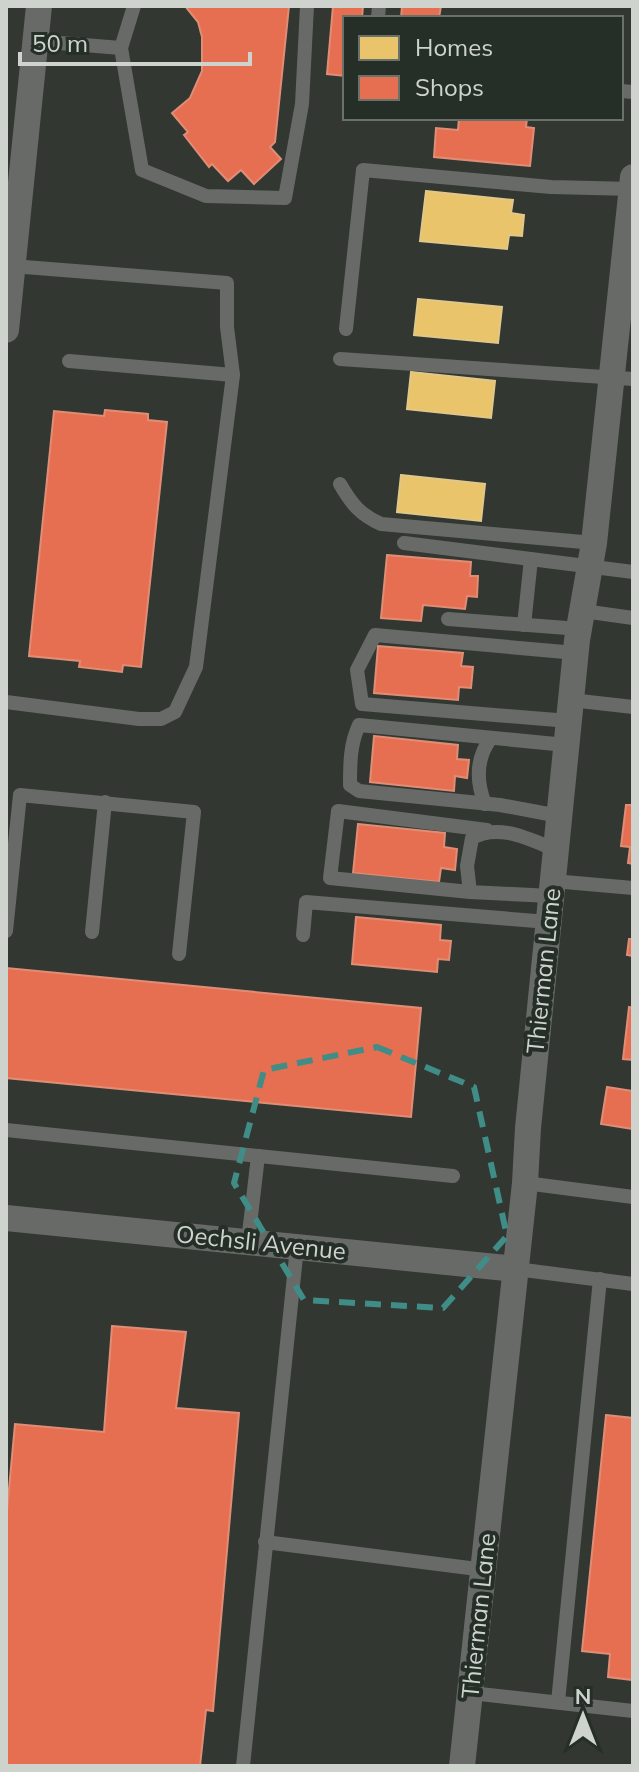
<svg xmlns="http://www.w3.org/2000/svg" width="639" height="1772" font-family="Mulish,sans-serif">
	<rect width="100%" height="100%" fill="#323732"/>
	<!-- homes -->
	<g fill="#e9c46a" stroke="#e1c888" stroke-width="2">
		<path d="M426 191 513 200 511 213 524 215 522 236 509 235 507 249 420 241Z"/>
		<path d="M418 299 502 307 498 343 414 335Z"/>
		<path d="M411 372 495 381 491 418 407 409Z"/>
		<path d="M401 475 485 484 481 521 397 512Z"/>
	</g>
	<!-- shops -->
	<g fill="#e76f51" stroke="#e08d76" stroke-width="2">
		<path d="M185 6H289L275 142 270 147 281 159 254 184 241 170 228 181 212 164 209 167 184 135 188 132 172 113 190 98 202 71V37L198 22Z"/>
		<path d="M333 6H363L362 18H345V76L327 74Z"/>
		<path d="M402 6H441L439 18H401Z"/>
		<path d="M459 118H527L526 127 534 128 530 166 434 157 436 128 458 130Z"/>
		<path d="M105 410 148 414V420L167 422 141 667 123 665 122 672 79 667 80 661 29 656 54 411 104 416Z"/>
		<path d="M387 555 471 562 470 576H478L477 597 467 596 465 609 423 605 421 621 381 618Z"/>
		<path d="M378 646 463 653 461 666 473 667 471 688 459 687 458 700 374 693Z"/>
		<path d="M374 736 458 745 457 759 469 760 467 778 455 776 454 791 370 782Z"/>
		<path d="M626 805H633V864L628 863 630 847 621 846Z"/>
		<path d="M358 824 445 833 444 847 457 849 455 870 441 868 439 882 353 873Z"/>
		<path d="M356 917 441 925 440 940 451 941 449 960 438 959 437 972 352 964Z"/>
		<path d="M629 939H633V956L627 955Z"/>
		<path d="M6 968 421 1008 411 1117 6 1078Z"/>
		<path d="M629 1007 633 1008V1060L623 1059Z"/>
		<path d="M607 1087 633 1091V1129L601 1124Z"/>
		<path d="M112 1326 186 1332 176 1408 239 1413 213 1711 206 1710 200 1766H6V1521L15 1424 104 1432Z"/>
		<path d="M606 1415 633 1418V1680L608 1677 610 1654 582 1651Z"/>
	</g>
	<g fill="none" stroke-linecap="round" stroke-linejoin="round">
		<!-- service -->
		<g stroke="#686a68" stroke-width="14">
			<path d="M134 6 121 48 142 170 206 196 285 198 302 104 307 6"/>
			<path d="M378 18 379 6"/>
			<path d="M35 41 121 48"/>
			<path d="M621 91 633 92"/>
			<path d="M346 329 363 170 551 187 633 189"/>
			<path d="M340 359 633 379"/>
			<path d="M69 361 233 375"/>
			<path d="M340 484C351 503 360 515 381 524L594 543"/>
			<path d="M404 543 633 572"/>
			<path d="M583 611 633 618"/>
			<path d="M448 619 580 629"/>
			<path d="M524 625 531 559"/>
			<path d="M571 700 633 707"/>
			<path d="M6 702 139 719H161L175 712 196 667 233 375 227 327V283L12 266"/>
			<path d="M569 721 362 704 357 670 375 635 576 653"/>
			<path d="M485 804C476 781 476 758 491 738"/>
			<path d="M559 816 500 805 359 791 350 785C350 764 350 744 359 725L566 745"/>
			<path d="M553 881 633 888"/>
			<path d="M470 892 330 878 338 811 487 830"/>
			<path d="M551 896 470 892 467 866 472 838C499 823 529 839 556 850"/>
			<path d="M6 931 20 795 194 812 179 954"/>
			<path d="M92 932 105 802"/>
			<path d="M303 935 306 902 548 922"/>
			<path d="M6 1130 453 1176"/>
			<path d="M525 1183 633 1197"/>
			<path d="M248 1242 258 1156"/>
			<path d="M516 1269 633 1284"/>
			<path d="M265 1542 485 1570"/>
			<path d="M471 1693 633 1711"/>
			<path d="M558 1702 600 1279"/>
			<path d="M243 1766 297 1247"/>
		</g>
		<!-- minor -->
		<g stroke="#686a68" stroke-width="26">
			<path d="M6 330 39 6"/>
			<path d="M6 1218 516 1269"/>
			<path d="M462 1766 525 1183 528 1128 577 640 594 543 633 177"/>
		</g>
	</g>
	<!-- marked area -->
	<path fill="none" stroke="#3f8d86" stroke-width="6" stroke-dasharray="16 10" stroke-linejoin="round" d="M377 1047 474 1087 507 1236 443 1308 304 1300 234 1183 264 1070Z"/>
	<g text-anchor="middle" stroke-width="8" stroke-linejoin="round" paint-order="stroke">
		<!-- street labels -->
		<g font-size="24" fill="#ced3ce" stroke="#262f27">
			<text transform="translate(544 971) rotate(-84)" y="8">Thierman Lane</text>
			<text transform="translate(261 1243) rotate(6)" y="8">Oechsli Avenue</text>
			<text transform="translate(479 1616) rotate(-84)" y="8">Thierman Lane</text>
		</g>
	</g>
	<!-- border -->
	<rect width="639" height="1772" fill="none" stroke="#ced3ce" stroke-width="16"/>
	<!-- legend -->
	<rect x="343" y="16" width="280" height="104" fill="#262f27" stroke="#69716a" stroke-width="2"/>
	<rect x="359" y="36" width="40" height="24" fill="#e9c46a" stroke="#69716a" stroke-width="2"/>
	<text x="415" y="56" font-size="24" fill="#ced3ce">Homes</text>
	<rect x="359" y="76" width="40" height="24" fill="#e76f51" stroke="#69716a" stroke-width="2"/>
	<text x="415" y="96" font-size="24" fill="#ced3ce">Shops</text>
	<!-- north arrow -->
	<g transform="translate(583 1716)" stroke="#262f27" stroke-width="6" paint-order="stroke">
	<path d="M0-6L14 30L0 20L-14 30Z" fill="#ced3ce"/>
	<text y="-12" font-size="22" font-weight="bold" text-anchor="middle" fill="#ced3ce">N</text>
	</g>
	<!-- scale -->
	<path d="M20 52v12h230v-12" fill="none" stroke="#ced3ce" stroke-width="4"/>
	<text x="32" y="52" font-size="24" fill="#ced3ce" stroke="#262f27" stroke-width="6" paint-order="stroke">50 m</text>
</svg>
